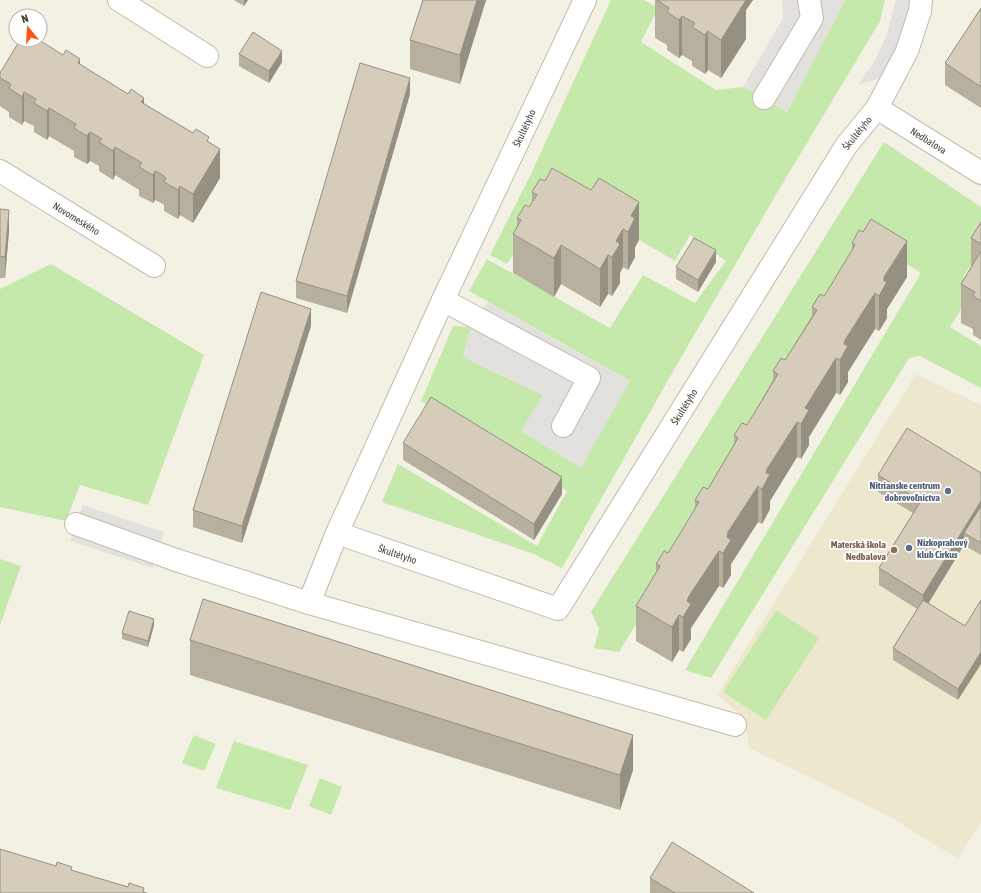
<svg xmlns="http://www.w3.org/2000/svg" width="981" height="893" font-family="'Asap Condensed',sans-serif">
	<rect width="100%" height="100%" fill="#f3f0e4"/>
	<!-- education -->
	<path fill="#ede8cd" d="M916 374 981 405V822L958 859 889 816 749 748 744 718 717 695Z"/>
	<!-- green -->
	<g fill="#c5e9ab">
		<path d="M611 0H644L658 8 641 42 716 90 743 87 787 112 845 0H885L880 21 781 186 675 368 562 568 534 554 382 502 398 464 537 546 567 491 421 401 453 326 471 327 463 357 543 395 630 381 469 291 487 259 610 328 643 275 695 303 726 261 690 235 675 261 555 190 507 264 490 255 530 176Z"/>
		<path d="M884 142 981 207V249L963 277 976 286 950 327 981 346V388L920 356 909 358 711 678 685 670 921 273 868 240 619 652 594 648 599 629 591 612Z"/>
		<path d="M51 264 204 355 148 505 80 485 66 521 0 507V289Z"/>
		<path d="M0 559 21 566 0 625Z"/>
		<path d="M776 610 819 638 766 720 723 692Z"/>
		<path d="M194 735 216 744 204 771 182 763Z"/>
		<path d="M234 741 308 765 290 810 216 788Z"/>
		<path d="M320 778 342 787 331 815 309 806Z"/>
	</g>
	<!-- parking -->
	<g fill="#e3e1dd">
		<path d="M782 0H845L787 112 743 87 783 18Z"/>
		<path d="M896 0H913L909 21 885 77 859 84 875 60 887 34Z"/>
		<path d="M488 302 630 381 581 468 521 431 543 395 463 357 471 327Z"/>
		<path d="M83 505 164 532 153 568 70 541Z"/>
	</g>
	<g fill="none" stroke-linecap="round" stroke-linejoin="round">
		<!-- minor casing -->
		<g stroke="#c1bca9" stroke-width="24">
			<g id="minor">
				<path d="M119 0 207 56"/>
				<path id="s1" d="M585 0 443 300 337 533 558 609 846 146 877 108 907 51 920 11 921 0"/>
				<path d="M764 98 812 18 809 0"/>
				<path id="s2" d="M877 108 981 173"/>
				<path id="s3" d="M0 171 154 266"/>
				<path d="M443 300 589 378 563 426"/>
				<path d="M76 524 176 560 309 603"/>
				<path d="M337 533 309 603 735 725"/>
			</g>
		</g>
		<!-- minor -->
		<use href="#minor" stroke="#fff" stroke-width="22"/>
	</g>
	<!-- wall -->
	<g fill="#b7b09f">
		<path d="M234 0H248L244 6Z"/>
		<path d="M423 0H486L460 84 410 69V40Z"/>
		<path d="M655 0H753L746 10V39L721 78 708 70 705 74 692 66V61L682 55 679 58 667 50V45L655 38Z"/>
		<path d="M981 8V108L945 85V63Z"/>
		<path d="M239 54 282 62 269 83 239 66Z"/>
		<path d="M80 65 209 143 220 178 193 223 180 215 178 219 164 211V205L161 203 155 200 153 203 139 196V190L115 175 113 180 99 171V166L90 161 87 164 74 157V151L49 136 47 140 34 132V126L24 121 22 125 9 117V112L0 106V73Z"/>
		<path d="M410 94 347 313 296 298V281Z"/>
		<path d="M552 168 639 240 635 247V257L628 270 623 267 620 273V283L612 296 608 294 600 307 561 284 554 297 513 273V234L517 227V218L529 207 532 202V192L545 181Z"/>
		<path d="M0 209 9 231 5 278H0Z"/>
		<path d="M981 222V340L973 335V329L961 323V284L971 267V238Z"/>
		<path d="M852 243 907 277 887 309V318L879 331 875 329 848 372V382L840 395 836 393 809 437V445L801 459 797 457 770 501V509L762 524 758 522 731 564V575L723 588 719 586 691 628V639L683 652 679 650 672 662 636 641V606L656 573V564L668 553 675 542 695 509V500L708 489 734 445V435L747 425 773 380V371L785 360 812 316V307L824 296 831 285 852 251Z"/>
		<path d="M716 262 698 292 676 279V267Z"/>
		<path d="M311 326 242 543 193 527V510Z"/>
		<path d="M403 443 562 494 534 540 403 460Z"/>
		<path d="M981 473V555L964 545 928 604 965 626 958 700 893 660V648L917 609 879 585V568L913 513 878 492V475Z"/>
		<path d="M154 625 148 647 122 639V633Z"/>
		<path d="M190 640 633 770 620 810 190 675Z"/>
		<path d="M650 878 754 893H650Z"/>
	</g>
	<!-- shaded-wall -->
	<g fill="#959082">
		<path d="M244 0H248L244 6Z"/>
		<path d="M477 0H486L460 84V55Z"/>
		<path d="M733 0H753L746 10V39L721 78V40Z"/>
		<path d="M682 16V55L679 58V20Z"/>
		<path d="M708 31V70L705 74V35Z"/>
		<path d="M282 51V62L269 83V71Z"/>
		<path d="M80 59V88L78 63Z"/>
		<path d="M410 78V94L347 313V296Z"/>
		<path d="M24 92V121L22 125V97Z"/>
		<path d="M144 98V127L141 102Z"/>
		<path d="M49 108V136L47 140V111Z"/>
		<path d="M90 132V161L87 164V136Z"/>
		<path d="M115 147V175L113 180V151Z"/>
		<path d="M220 149V178L193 223V194Z"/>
		<path d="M155 171V200L153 203V175Z"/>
		<path d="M180 186V215L178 219V190Z"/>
		<path d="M639 202V240L635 247V257L628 270V232L631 216Z"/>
		<path d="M9 210V231L5 278V257Z"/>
		<path d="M623 229V267L620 273V283L612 296V257L616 241Z"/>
		<path d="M907 241V277L887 309V318L879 331V296L884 277Z"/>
		<path d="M561 245V284L554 297V258Z"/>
		<path d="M716 250V262L698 292V280Z"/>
		<path d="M608 255V294L600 307V269Z"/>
		<path d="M875 293V329L848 372V382L840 395V360L845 340Z"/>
		<path d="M311 309V326L242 543V526Z"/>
		<path d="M836 358V393L809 437V445L801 459V424L805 408Z"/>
		<path d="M797 422V457L770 501V509L762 524V489L767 469Z"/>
		<path d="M562 477V494L534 540V524Z"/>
		<path d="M758 486V522L731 564V575L723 588V553L728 532Z"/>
		<path d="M981 501V518L964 533V545L923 612V595Z"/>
		<path d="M719 551V586L691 628V639L683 652V617L687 601 689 596Z"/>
		<path d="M679 615V650L672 662V627Z"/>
		<path d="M154 619V625L148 647V641Z"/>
		<path d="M981 652V664L958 700V689Z"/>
		<path d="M633 735V770L620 810V775Z"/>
	</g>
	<!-- building -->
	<g fill="#d5cdb9" stroke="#959082">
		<path d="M423 0H477L460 55 410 40Z"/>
		<path d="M657 0H746L721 40 708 31 705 35 692 27 695 23 682 16 679 20 667 12 669 8Z"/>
		<path d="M981 8V87L945 63Z"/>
		<path d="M253 32 282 51 269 71 239 54Z"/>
		<path d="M20 40H39L63 55 66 50 80 59 78 63 128 94 131 89 144 98 141 102 193 133 196 129 209 137 207 141 220 149 193 194 180 186 178 190 164 182 166 178 161 174 155 171 153 175 139 167 142 163 115 147 113 151 99 142 102 139 90 132 87 136 74 128 76 124 49 108 47 111 34 103 36 99 24 92 22 97 9 88 11 84 0 78V73Z"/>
		<path d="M360 63 410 78 347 296 296 281Z"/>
		<path d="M552 168 591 190 599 178 639 202 631 216 635 218 628 232 623 229 616 241 620 244 612 257 608 255 600 269 561 245 554 258 513 234 521 220 517 218 525 205 529 207 537 195 532 192 540 179 545 181Z"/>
		<path d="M0 209 9 210 5 257 0 256Z"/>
		<path d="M871 219 907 241 884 277V281L887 282 879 296 875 293 845 340 844 344 848 346 840 360 836 358 805 408 809 410 801 424 797 422 767 469 766 473 770 474 762 489 758 486 728 532 727 537 731 540 723 553 719 551 689 596 687 601 691 604 683 617 679 615 672 627 636 606 660 566 656 564 664 551 668 553 675 542 699 502 695 500 703 487 708 489 738 438 734 435 742 423 747 425 778 374 773 371 781 358 785 360 817 310 812 307 820 294 824 296 831 285 855 245 852 243 859 230 863 232Z"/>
		<path d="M981 222V244L971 238Z"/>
		<path d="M694 238 716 250 698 280 676 267Z"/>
		<path d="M981 251V301L973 296 975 292 961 284Z"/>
		<path d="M261 292 311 309 242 526 193 510Z"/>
		<path d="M431 397 562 477 534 524 403 443Z"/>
		<path d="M907 428 981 473V501L923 595 879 568 921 501 878 475Z"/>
		<path d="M981 506V543L964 533Z"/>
		<path d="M203 599 633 735 620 775 190 640Z"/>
		<path d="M923 600 965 626 981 600V652L958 689 893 648Z"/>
		<path d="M129 611 154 619 148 641 122 633Z"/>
		<path d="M672 842 754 893H675L650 878Z"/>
		<path d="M0 849 56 866 57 862 72 867 71 870 128 887 129 883 144 888 143 892 147 893H0Z"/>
	</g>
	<!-- markers -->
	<g fill="#5c6f8a" stroke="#fff" stroke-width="1.5">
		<circle cx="948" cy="491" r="4"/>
		<circle cx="909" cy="548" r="4"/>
	</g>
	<circle fill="#8d6e63" stroke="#fff" stroke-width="1.5" cx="894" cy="550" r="4"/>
	<g text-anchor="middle" stroke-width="3.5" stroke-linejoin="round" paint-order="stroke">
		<!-- street labels -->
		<g font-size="10" fill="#454034" stroke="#fff">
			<text transform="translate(524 128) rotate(-65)" y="4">Škultétyho</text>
			<text dy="4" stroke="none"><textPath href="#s1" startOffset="1384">Škultétyho</textPath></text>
			<text dy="4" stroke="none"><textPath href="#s2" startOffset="61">Nedbalova</textPath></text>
			<text dy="4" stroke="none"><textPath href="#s3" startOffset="90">Novomeského</textPath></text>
			<text dy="4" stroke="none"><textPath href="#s1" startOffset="1060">Škultétyho</textPath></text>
			<text dy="4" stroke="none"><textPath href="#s1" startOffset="652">Škultétyho</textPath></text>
		</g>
		<!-- service labels -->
		<g font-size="10" font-weight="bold" fill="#4e5e75" stroke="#fff" text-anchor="end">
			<text x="940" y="489">Nitrianske centrum<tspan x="940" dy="12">dobrovoľníctva</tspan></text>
			<text x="917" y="546" text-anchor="start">Nízkoprahový<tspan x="917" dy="12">klub Cirkus</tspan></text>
		</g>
		<!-- education labels -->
		<g font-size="10" font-weight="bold" fill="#785e54" stroke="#fff" text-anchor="end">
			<text x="886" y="548">Materská škola<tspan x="886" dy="12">Nedbalova</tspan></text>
		</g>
	</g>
	<!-- north arrow -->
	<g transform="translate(28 28) rotate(342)"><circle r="19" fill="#ffffff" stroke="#b5b3ae"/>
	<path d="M0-3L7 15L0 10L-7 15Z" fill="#ff510f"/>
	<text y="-6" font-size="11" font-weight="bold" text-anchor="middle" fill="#454034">N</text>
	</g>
</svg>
